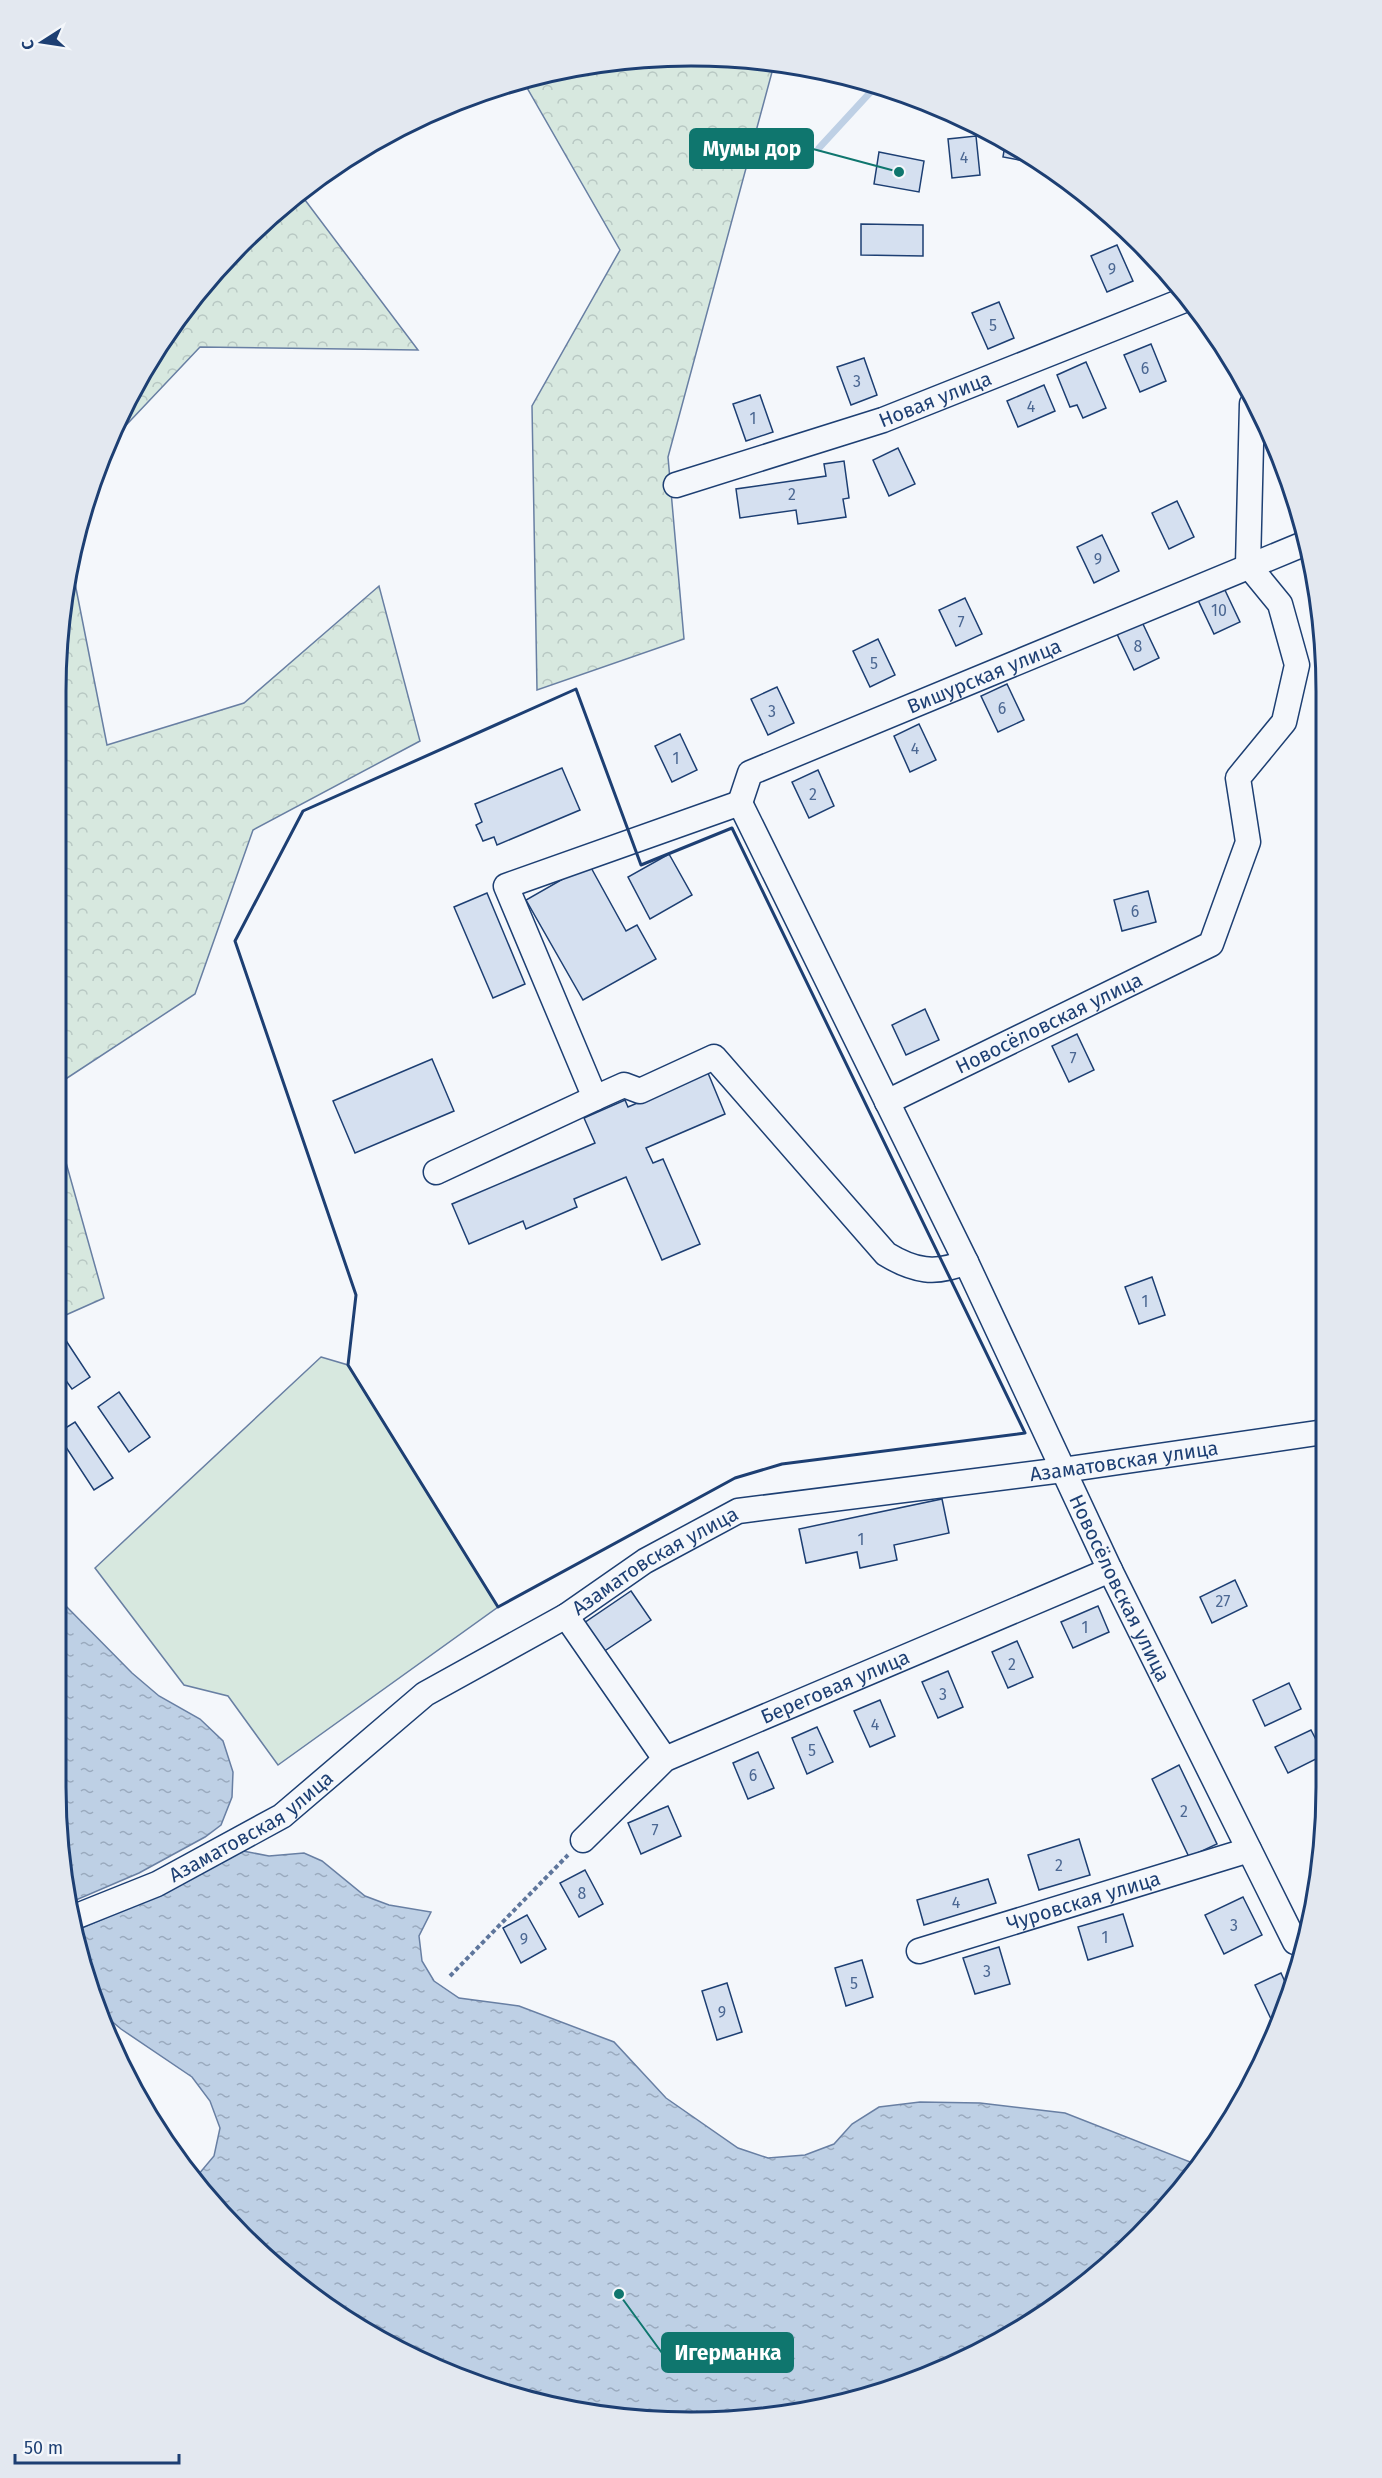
<svg xmlns="http://www.w3.org/2000/svg" width="1382" height="2478" font-family="'Fira Sans',sans-serif">
	<defs>
		<pattern id="forest-crowns" width="20" height="18" patternUnits="userSpaceOnUse" patternTransform="scale(1.5)"><rect width="20" height="18" fill="#d7e8df"/><path d="M2 6a3 3 0 1 1 6 0M12 15a3 3 0 1 1 6 0" fill="none" stroke="#b8c8c3"/></pattern>
		<pattern id="water-ripples" width="26" height="14" patternUnits="userSpaceOnUse" patternTransform="scale(1.5)"><rect width="26" height="14" fill="#bed0e5"/><path d="M2 4q2-2 4 0t4 0M15 11q2-2 4 0t4 0" fill="none" stroke="#9aaabe"/></pattern>
	</defs>
	<rect width="100%" height="100%" fill="#f4f7fb"/>
	<!-- forest -->
	<g fill="url(#forest-crowns)" stroke="#687fa3" stroke-width="1.5">
		<path d="M650 57 775 61 668 457 684 639 537 690 532 406 620 250 522 79Z"/>
		<path d="M299 192 418 350 200 347 113 439 141 373 213 272Z"/>
		<path d="M71 563 107 745 244 703 379 586 420 741 253 830 195 994 58 1084 57 650Z"/>
		<path d="M58 1134 104 1298 59 1318Z"/>
		<path d="M495 2389 548 2397 579 2411 526 2401Z"/>
	</g>
	<!-- green -->
	<path fill="#d7e8df" stroke="#687fa3" stroke-width="1.5" d="M321 1357 348 1365 498 1607 278 1765 228 1696 184 1685 95 1568Z"/>
	<!-- water -->
	<g fill="url(#water-ripples)" stroke="#687fa3" stroke-width="1.5">
		<path d="M60 1600 132 1673 159 1696 200 1719 223 1741 233 1772 232 1797 221 1825 205 1837 139 1873 69 1903 61 1870Z"/>
		<path d="M243 1851 269 1856 304 1853 322 1861 365 1896 389 1905 431 1912 419 1936 422 1961 434 1981 459 1998 519 2006 614 2042 666 2098 738 2148 768 2158 805 2155 834 2144 852 2124 879 2107 920 2102 980 2103 1065 2113 1198 2165 1169 2206 1110 2265 1009 2337 934 2374 815 2410 732 2421 608 2417 579 2411 548 2397 495 2389 410 2357 338 2315 242 2237 193 2181 214 2156 220 2128 210 2101 192 2077 121 2029 96 2008 89 1991 75 1931 147 1900 214 1861Z"/>
	</g>
	<g fill="none" stroke-linecap="round" stroke-linejoin="round">
		<!-- stream -->
		<path stroke="#bed0e5" stroke-width="7" d="M819 148 877 85"/>
	</g>
	<!-- building -->
	<g fill="#d5e0f0" stroke="#1d3f73" stroke-width="1.5">
		<path d="M976 136 980 175 952 178 948 139Z"/>
		<path d="M1006 139 1009 141 1040 164 1003 157Z"/>
		<path d="M879 152 924 161 919 192 874 184Z"/>
		<path d="M861 224 923 225V256L861 255Z"/>
		<path d="M1117 245 1133 281 1107 292 1091 256Z"/>
		<path d="M999 302 1014 338 988 349 972 313Z"/>
		<path d="M1151 344 1166 381 1140 392 1124 355Z"/>
		<path d="M864 358 877 395 851 405 837 367Z"/>
		<path d="M1086 362 1106 408 1083 418 1077 405 1070 407 1057 375Z"/>
		<path d="M1044 385 1055 411 1018 427 1007 401Z"/>
		<path d="M760 395 773 432 746 441 733 404Z"/>
		<path d="M898 448 915 484 889 496 873 460Z"/>
		<path d="M844 461 849 498 843 499 846 517 798 524 796 510 740 518 736 489 826 476 824 464Z"/>
		<path d="M1177 501 1194 537 1169 549 1152 513Z"/>
		<path d="M1102 535 1119 571 1094 583 1077 547Z"/>
		<path d="M1223 586 1240 622 1214 634 1197 598Z"/>
		<path d="M965 598 982 634 956 646 939 610Z"/>
		<path d="M1142 622 1159 658 1134 670 1117 634Z"/>
		<path d="M878 639 895 675 870 687 853 651Z"/>
		<path d="M1007 684 1024 720 998 732 981 696Z"/>
		<path d="M777 687 794 723 768 735 751 699Z"/>
		<path d="M919 724 936 760 910 772 894 736Z"/>
		<path d="M680 734 697 770 672 782 655 746Z"/>
		<path d="M562 768 580 810 497 845 494 837 483 841 476 825 482 822 475 804Z"/>
		<path d="M818 770 834 806 809 818 792 782Z"/>
		<path d="M669 854 692 895 650 919 628 877Z"/>
		<path d="M589 864 626 931 637 925 656 959 583 1000 526 900Z"/>
		<path d="M1148 891 1156 922 1122 931 1114 900Z"/>
		<path d="M487 893 525 984 493 998 454 907Z"/>
		<path d="M925 1009 939 1040 906 1055 892 1025Z"/>
		<path d="M1077 1034 1094 1070 1069 1082 1052 1046Z"/>
		<path d="M432 1059 454 1111 355 1153 333 1101Z"/>
		<path d="M708 1073 725 1114 646 1148 653 1163 663 1159 700 1244 662 1260 626 1177 574 1199 577 1207 526 1229 523 1221 469 1244 452 1204 595 1143 584 1118 625 1100 628 1107Z"/>
		<path d="M1152 1277 1165 1315 1139 1324 1125 1287Z"/>
		<path d="M59 1330 90 1377 72 1389 59 1371Z"/>
		<path d="M119 1392 150 1437 129 1452 98 1407Z"/>
		<path d="M75 1422 113 1478 94 1490 60 1438 59 1432Z"/>
		<path d="M942 1499 949 1533 894 1545 897 1560 860 1568 857 1552 806 1563 799 1529Z"/>
		<path d="M1235 1580 1247 1606 1212 1623 1200 1597Z"/>
		<path d="M631 1591 651 1620 603 1652 584 1623Z"/>
		<path d="M1098 1606 1109 1632 1073 1648 1061 1622Z"/>
		<path d="M1017 1641 1033 1677 1008 1688 992 1652Z"/>
		<path d="M948 1671 963 1707 938 1718 922 1682Z"/>
		<path d="M1289 1683 1301 1709 1265 1726 1253 1700Z"/>
		<path d="M880 1700 895 1736 870 1747 854 1711Z"/>
		<path d="M817 1727 833 1762 807 1774 792 1738Z"/>
		<path d="M1311 1730 1324 1755 1288 1773 1275 1747Z"/>
		<path d="M758 1752 774 1788 748 1799 733 1763Z"/>
		<path d="M1179 1765 1217 1844 1189 1857 1152 1779Z"/>
		<path d="M668 1806 681 1836 641 1854 628 1823Z"/>
		<path d="M1079 1839 1090 1875 1039 1890 1028 1855Z"/>
		<path d="M585 1870 603 1904 579 1917 560 1883Z"/>
		<path d="M988 1879 996 1903 924 1925 917 1900Z"/>
		<path d="M1243 1897 1262 1935 1224 1954 1205 1915Z"/>
		<path d="M1123 1914 1133 1946 1088 1960 1078 1927Z"/>
		<path d="M527 1915 546 1949 521 1963 503 1928Z"/>
		<path d="M999 1947 1010 1984 975 1994 963 1958Z"/>
		<path d="M862 1960 873 1997 846 2006 835 1968Z"/>
		<path d="M1281 1973 1291 1995 1281 2016 1272 2021 1255 1985Z"/>
		<path d="M727 1983 742 2032 717 2040 702 1991Z"/>
	</g>
	<g fill="none" stroke-linecap="round" stroke-linejoin="round">
		<!-- minor casing -->
		<g stroke="#1d3f73" stroke-width="27">
			<g id="minor">
				<path id="s1" d="M676 485 883 420 1187 299"/>
				<path id="s2" d="M740 803 966 1262 1110 1570 1295 1942"/>
				<path id="s3" d="M740 803 750 773 1306 543"/>
				<path d="M595 1098 624 1085 640 1091 714 1057 886 1254C914 1271 935 1275 966 1262"/>
				<path id="s4" d="M887 1102 1211 944 1248 842 1238 778 1284 722 1297 665 1280 604 1248 565 1252 404"/>
				<path d="M436 1172 595 1098 506 886 740 803"/>
				<path d="M566 1616 665 1759"/>
				<path id="s5" d="M583 1840 665 1759 1110 1570"/>
				<path id="s6" d="M72 1918 157 1884 282 1816 425 1694 566 1616 645 1561 738 1511 1063 1470 1324 1432"/>
				<path id="s7" d="M919 1951 1249 1850"/>
			</g>
		</g>
		<!-- path -->
		<path stroke="#5e769c" stroke-width="4" stroke-dasharray="4.5 3" stroke-linecap="butt" d="M450 1976 568 1855"/>
		<!-- minor -->
		<use href="#minor" stroke="#f4f7fb" stroke-width="24"/>
		<!-- wall -->
		<path stroke="#1d3f73" stroke-width="3" d="M576 689 641 865 732 828 1025 1433 782 1464 735 1478 498 1607 348 1365 356 1295 235 941 303 811Z"/>
	</g>
	<g text-anchor="middle" stroke-width="4.5" stroke-linejoin="round" paint-order="stroke">
		<!-- number labels -->
		<g font-size="16" fill="#4b6792">
			<text x="964" y="163">4</text>
			<text x="1112" y="275">9</text>
			<text x="993" y="331">5</text>
			<text x="1145" y="374">6</text>
			<text x="857" y="387">3</text>
			<text x="1031" y="412">4</text>
			<text x="753" y="424">1</text>
			<text x="792" y="500">2</text>
			<text x="1098" y="565">9</text>
			<text x="1219" y="616">10</text>
			<text x="961" y="628">7</text>
			<text x="1138" y="652">8</text>
			<text x="874" y="669">5</text>
			<text x="1002" y="714">6</text>
			<text x="772" y="717">3</text>
			<text x="915" y="754">4</text>
			<text x="676" y="764">1</text>
			<text x="813" y="800">2</text>
			<text x="1135" y="917">6</text>
			<text x="1073" y="1064">7</text>
			<text x="1145" y="1307">1</text>
			<text x="861" y="1545">1</text>
			<text x="1223" y="1607">27</text>
			<text x="1085" y="1633">1</text>
			<text x="1012" y="1670">2</text>
			<text x="943" y="1700">3</text>
			<text x="875" y="1730">4</text>
			<text x="812" y="1756">5</text>
			<text x="753" y="1781">6</text>
			<text x="1184" y="1817">2</text>
			<text x="655" y="1836">7</text>
			<text x="1059" y="1871">2</text>
			<text x="582" y="1899">8</text>
			<text x="956" y="1908">4</text>
			<text x="1234" y="1931">3</text>
			<text x="1105" y="1943">1</text>
			<text x="524" y="1945">9</text>
			<text x="987" y="1977">3</text>
			<text x="854" y="1989">5</text>
			<text x="722" y="2018">9</text>
		</g>
		<!-- street labels -->
		<g font-size="20" fill="#1d3f73" stroke="#f4f7fb">
			<text dy="7" stroke="none"><textPath href="#s1" startOffset="273">Новая улица</textPath></text>
			<text dy="7" stroke="none"><textPath href="#s3" startOffset="285">Вишурская улица</textPath></text>
			<text dy="7" stroke="none"><textPath href="#s4" startOffset="180">Новосёловская улица</textPath></text>
			<text dy="7" stroke="none"><textPath href="#s6" startOffset="1174">Азаматовская улица</textPath></text>
			<text dy="7" stroke="none"><textPath href="#s6" startOffset="688">Азаматовская улица</textPath></text>
			<text dy="7" stroke="none"><textPath href="#s2" startOffset="872">Новосёловская улица</textPath></text>
			<text dy="7" stroke="none"><textPath href="#s5" startOffset="300">Береговая улица</textPath></text>
			<text dy="7" stroke="none"><textPath href="#s6" startOffset="202">Азаматовская улица</textPath></text>
			<text dy="7" stroke="none"><textPath href="#s7" startOffset="172">Чуровская улица</textPath></text>
		</g>
	</g>
	<!-- crop -->
	<path d="M0 0H1382V2478H0ZM691 66H691A625 625 0 0 1 1316 691V1787A625 625 0 0 1 691 2412H691A625 625 0 0 1 66 1787V691A625 625 0 0 1 691 66Z" fill="#e3e8f0" fill-rule="evenodd"/>
	<path fill="none" stroke="#1d3f73" stroke-width="3" d="M691 66H691A625 625 0 0 1 1316 691V1787A625 625 0 0 1 691 2412H691A625 625 0 0 1 66 1787V691A625 625 0 0 1 691 66Z"/>
	<!-- callouts -->
	<path fill="none" stroke="#0f766e" stroke-width="2" d="M899 172L813 149M619 2294L662 2353"/>
	<g fill="#0f766e" stroke="#f4f7fb" stroke-width="2">
		<circle cx="899" cy="172" r="6"/>
		<circle cx="619" cy="2294" r="6"/>
	</g>
	<g fill="#0f766e" stroke="#0f766e" stroke-width="2">
		<rect x="690" y="129" width="123" height="39" rx="6"/>
		<rect x="662" y="2333" width="131" height="39" rx="6"/>
	</g>
	<g font-size="21" text-anchor="middle" font-weight="bold" fill="#fff">
		<text x="752" y="156">Мумы дор</text>
		<text x="728" y="2360">Игерманка</text>
	</g>
	<!-- north arrow -->
	<g transform="translate(42 42) rotate(258)" stroke="#f4f7fb" stroke-width="4.5" paint-order="stroke">
	<path d="M0-4.5L10 22L0 15L-10 22Z" fill="#1d3f73"/>
	<text y="-9" font-size="16" font-weight="bold" text-anchor="middle" fill="#1d3f73">С</text>
	</g>
	<!-- scale -->
	<path d="M15 2454v9h164v-9" fill="none" stroke="#1d3f73" stroke-width="3"/>
	<text x="24" y="2454" font-size="18" fill="#1d3f73" stroke="#f4f7fb" stroke-width="4.5" paint-order="stroke">50 m</text>
</svg>
